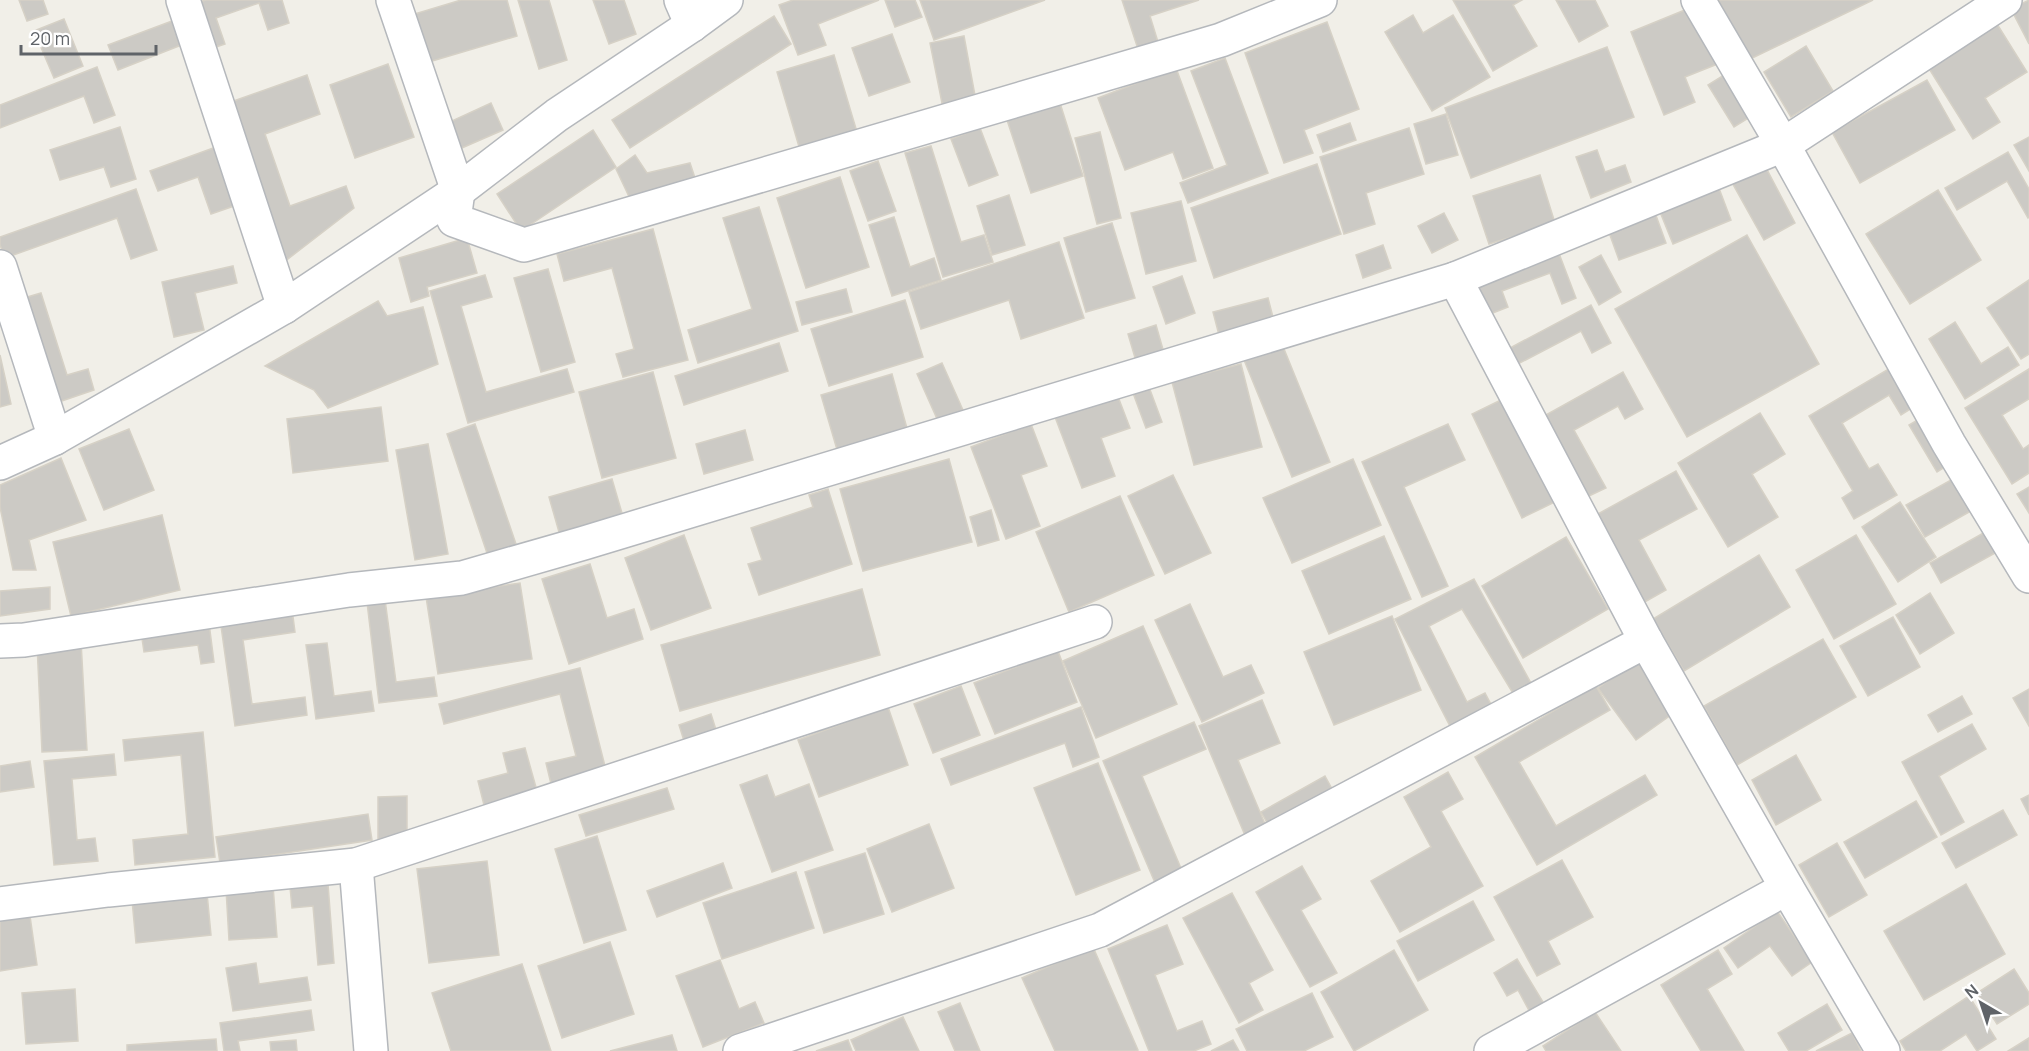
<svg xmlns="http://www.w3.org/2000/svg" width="2029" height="1051" font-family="Manrope,sans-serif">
	<rect width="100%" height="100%" fill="#f1efe8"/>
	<!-- building -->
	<g fill="#cccac5" stroke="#d6d1c6" stroke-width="1.5">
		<path d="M19 0H43L48 14 27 21Z"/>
		<path d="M206 0H282L289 23 268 30 259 3 216 18 225 44 207 50 192 4Z"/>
		<path d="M461 0H507L517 36 422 64 408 16Z"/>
		<path d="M518 0H549L567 60 539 69Z"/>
		<path d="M593 0H624L636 34 609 44Z"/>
		<path d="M793 0H879L818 24 826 45 798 55 779 5Z"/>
		<path d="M885 0H915L922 17 895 27Z"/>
		<path d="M920 0H1045L934 40Z"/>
		<path d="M1122 0H1199L1150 16 1158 42 1138 49Z"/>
		<path d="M1453 0H1522L1513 5 1537 46 1493 71Z"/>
		<path d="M1556 0H1595L1608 26 1579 42Z"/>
		<path d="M1715 0H1873L1744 62Z"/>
		<path d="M2029 0V44L2011 9Z"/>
		<path d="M1697 5 1720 63 1685 77 1695 102 1664 115 1631 32Z"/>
		<path d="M1413 15 1423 33 1453 15 1490 77 1432 111 1385 32Z"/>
		<path d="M774 16 791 44 630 148 612 120Z"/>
		<path d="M180 18 189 42 118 70 108 45Z"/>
		<path d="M64 19 83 66 54 78 34 31Z"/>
		<path d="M1327 22 1359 109 1304 130 1313 153 1284 163 1245 53Z"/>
		<path d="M1997 24 2027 72 1985 98 2000 122 1973 139 1928 67Z"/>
		<path d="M892 34 910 82 869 96 852 48Z"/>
		<path d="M964 36 976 101 943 108 930 43Z"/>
		<path d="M1806 46 1833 91 1791 117 1764 72Z"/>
		<path d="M1607 47 1634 117 1471 178 1445 108Z"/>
		<path d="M834 55 857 132 800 150 777 72Z"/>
		<path d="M1225 58 1268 173 1188 203 1180 183 1227 165 1191 71Z"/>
		<path d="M388 64 414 137 355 158 330 85Z"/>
		<path d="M97 67 115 115 94 123 84 96 0 128V105Z"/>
		<path d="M1176 68 1213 168 1183 179 1173 152 1125 170 1098 98Z"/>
		<path d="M307 75 320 114 265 134 290 206 346 186 354 208 284 262 228 103Z"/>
		<path d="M1724 75 1750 117 1734 127 1708 85Z"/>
		<path d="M1927 80 1955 130 1860 183 1832 132Z"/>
		<path d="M491 103 503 130 455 151 443 125Z"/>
		<path d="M1060 103 1083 176 1031 193 1007 120Z"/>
		<path d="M1446 114 1458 155 1426 164 1414 124Z"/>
		<path d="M1350 123 1356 140 1323 152 1317 135Z"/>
		<path d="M120 127 136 179 111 187 104 167 60 180 50 150Z"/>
		<path d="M980 128 998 175 969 186 951 139Z"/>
		<path d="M1409 128 1424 174 1366 193 1375 224 1344 234 1320 157Z"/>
		<path d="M593 130 616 167 521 231 497 194Z"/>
		<path d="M1100 132 1121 218 1097 224 1075 138Z"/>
		<path d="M2029 137V171L2014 145Z"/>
		<path d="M931 146 961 242 984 235 993 262 943 277 905 153Z"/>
		<path d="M216 147 237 205 211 214 198 177 158 191 150 171Z"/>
		<path d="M1597 150 1605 172 1625 165 1631 182 1591 198 1576 157Z"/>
		<path d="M2008 152 2029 189V217L2028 218 2007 181 1957 210 1945 188Z"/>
		<path d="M635 155 647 173 690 163 699 190 632 203 616 169Z"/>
		<path d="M878 161 896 211 868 221 850 171Z"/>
		<path d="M1763 162 1795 223 1764 240 1730 179Z"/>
		<path d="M1317 164 1341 234 1214 278 1191 208Z"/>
		<path d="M1540 175 1555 223 1489 244 1473 196Z"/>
		<path d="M840 177 869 267 806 288 777 198Z"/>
		<path d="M1717 183 1731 220 1673 244 1658 207Z"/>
		<path d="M136 189 157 250 131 259 117 218 5 258 0 245V237Z"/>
		<path d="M1938 190 1981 260 1910 304 1866 234Z"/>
		<path d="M1009 195 1025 245 992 255 977 206Z"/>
		<path d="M1181 201 1196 261 1146 274 1131 213Z"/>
		<path d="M759 207 798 331 698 363 688 330 752 309 723 218Z"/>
		<path d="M1654 210 1666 243 1619 260 1607 227Z"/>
		<path d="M1444 213 1458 240 1432 253 1418 226Z"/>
		<path d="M894 217 910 267 934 258 941 280 892 296 869 225Z"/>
		<path d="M1112 223 1135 298 1086 312 1064 238Z"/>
		<path d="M653 229 688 360 623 377 616 354 634 349 612 268 564 281 557 254Z"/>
		<path d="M1747 235 1819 364 1687 437 1615 309Z"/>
		<path d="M467 238 477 273 427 287 429 296 411 302 399 258Z"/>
		<path d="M1059 242 1084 318 1021 339 1009 300 921 329 909 292Z"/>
		<path d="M1555 243 1576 298 1562 304 1550 273 1502 291 1508 307 1480 318 1465 278Z"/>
		<path d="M1383 245 1391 268 1363 278 1356 255Z"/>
		<path d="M1601 255 1621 292 1599 305 1579 267Z"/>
		<path d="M233 266 237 283 195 293 204 330 174 337 162 282Z"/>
		<path d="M548 269 575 362 541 372 514 278Z"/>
		<path d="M485 275 492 297 461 306 486 392 567 369 574 392 468 423 430 291Z"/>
		<path d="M1182 276 1195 313 1166 324 1153 287Z"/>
		<path d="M2029 280V354L2021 359 1987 308Z"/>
		<path d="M846 289 852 312 802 325 796 302Z"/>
		<path d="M41 293 67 375 88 369 94 390 50 405 17 300Z"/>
		<path d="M1268 298 1274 321 1219 335 1213 312Z"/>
		<path d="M905 300 923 357 829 386 811 329Z"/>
		<path d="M378 301 387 316 423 307 438 364 328 408 314 390 265 366Z"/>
		<path d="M1591 305 1611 343 1592 353 1581 331 1516 365 1508 349Z"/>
		<path d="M1955 322 1981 364 2008 347 2019 365 1965 399 1929 339Z"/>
		<path d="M1156 325 1164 353 1136 361 1128 334Z"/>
		<path d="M779 343 788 371 684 405 675 376Z"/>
		<path d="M1282 344 1330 462 1292 477 1244 360Z"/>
		<path d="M0 355 11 404 0 407Z"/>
		<path d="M942 363 963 410 938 421 917 374Z"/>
		<path d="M1241 364 1262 447 1194 465 1172 382Z"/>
		<path d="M1892 367 1915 406 1901 415 1889 395 1842 423 1869 469 1878 464 1897 495 1854 519 1842 498 1853 491 1809 416Z"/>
		<path d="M2029 369V399L2002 415 2023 449 2029 445V473L2012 484 1965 408Z"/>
		<path d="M653 372 676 458 602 478 579 392Z"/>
		<path d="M1623 372 1643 409 1625 419 1618 406 1574 430 1606 488 1589 496 1544 416Z"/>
		<path d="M892 374 908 432 838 453 821 395Z"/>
		<path d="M1149 387 1162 422 1146 428 1133 393Z"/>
		<path d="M1117 394 1130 428 1101 438 1115 476 1082 488 1055 417Z"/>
		<path d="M1511 395 1561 499 1522 518 1472 414Z"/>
		<path d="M381 407 388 461 293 473 287 419Z"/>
		<path d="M1760 413 1785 454 1752 474 1778 517 1728 547 1678 463Z"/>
		<path d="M1926 415 1953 462 1937 472 1909 425Z"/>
		<path d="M475 424 517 547 488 556 447 434Z"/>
		<path d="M1031 424 1047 466 1021 475 1040 526 1006 539 971 447Z"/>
		<path d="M1448 424 1465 460 1404 487 1448 586 1422 597 1362 462Z"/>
		<path d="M129 429 154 490 104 510 79 449Z"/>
		<path d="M745 430 753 460 704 474 696 444Z"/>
		<path d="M428 444 448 554 415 560 396 450Z"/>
		<path d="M61 458 86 520 29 540 36 570H13L0 507V485Z"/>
		<path d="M949 459 972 542 863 571 840 489Z"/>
		<path d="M1353 459 1381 525 1292 563 1263 498Z"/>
		<path d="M1676 471 1697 509 1639 540 1666 590 1643 603 1596 515Z"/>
		<path d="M1173 475 1211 553 1165 574 1128 496Z"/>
		<path d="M1960 475 1978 507 1925 537 1906 505Z"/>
		<path d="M612 479 624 520 561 539 549 497Z"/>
		<path d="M2029 487V513L2017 494Z"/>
		<path d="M828 489 852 564 759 595 748 564 762 560 751 528 813 507 809 495Z"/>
		<path d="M1120 496 1154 575 1069 612 1036 532Z"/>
		<path d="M1900 502 1936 557 1898 582 1862 527Z"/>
		<path d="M991 510 999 540 978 546 970 517Z"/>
		<path d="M162 515 180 590 71 616 53 542Z"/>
		<path d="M1994 527 2006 547 1941 583 1930 563Z"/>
		<path d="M684 535 711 608 651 630 625 558Z"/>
		<path d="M1856 535 1896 604 1834 639 1796 570Z"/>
		<path d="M1384 536 1411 599 1329 634 1302 571Z"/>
		<path d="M1566 537 1608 609 1523 658 1482 586Z"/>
		<path d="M1759 555 1790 607 1684 671 1653 619Z"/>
		<path d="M590 564 607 618 634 609 643 639 569 664 542 579Z"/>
		<path d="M1474 579 1532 685 1514 695 1462 609 1429 626 1467 702 1485 693 1495 712 1453 732 1395 619Z"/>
		<path d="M520 583 532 659 438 674 426 597Z"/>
		<path d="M50 587V609L0 616V591Z"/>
		<path d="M862 589 880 655 680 711 661 645Z"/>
		<path d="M384 592 396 682 434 677 437 696 379 703 366 594Z"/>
		<path d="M1930 593 1954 633 1920 654 1896 615Z"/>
		<path d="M1190 604 1223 677 1251 665 1264 693 1202 722 1155 620Z"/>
		<path d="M292 609 295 632 243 640 252 704 305 697 307 715 235 726 220 619Z"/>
		<path d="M1392 616 1421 690 1334 725 1304 652Z"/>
		<path d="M1893 617 1920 667 1868 696 1840 646Z"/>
		<path d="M209 623 214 662 201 664 198 645 144 652 141 632Z"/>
		<path d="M1143 626 1177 704 1096 738 1063 661Z"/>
		<path d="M1823 639 1856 697 1737 765 1704 706Z"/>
		<path d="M81 641 87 750 42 752 37 644Z"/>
		<path d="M327 643 334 696 371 691 374 711 316 719 306 645Z"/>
		<path d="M1058 651 1077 702 995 734 974 683Z"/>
		<path d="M1638 660 1675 712 1636 740 1598 688Z"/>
		<path d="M580 668 607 774 552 788 546 763 576 756 560 694 444 724 439 704Z"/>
		<path d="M961 686 980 735 933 753 914 704Z"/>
		<path d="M1596 686 1610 710 1519 762 1556 826 1645 775 1657 795 1537 865 1475 757Z"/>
		<path d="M2029 689V726L2013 698Z"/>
		<path d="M1962 696 1972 714 1938 732 1928 715Z"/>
		<path d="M1262 700 1280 743 1238 760 1268 831 1247 840 1199 726Z"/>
		<path d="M888 707 908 765 819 797 798 740Z"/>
		<path d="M1081 707 1099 757 1073 767 1065 743 951 785 941 759Z"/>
		<path d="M711 714 718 736 686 747 679 725Z"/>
		<path d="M1194 722 1206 749 1142 776 1183 873 1156 885 1103 761Z"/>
		<path d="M1972 724 1986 749 1939 776 1964 822 1941 835 1902 762Z"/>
		<path d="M203 732 215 857 135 865 133 840 188 834 181 755 125 761 123 740Z"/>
		<path d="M525 748 539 798 486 813 478 781 508 773 503 753Z"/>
		<path d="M114 754 116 775 72 779 77 840 95 838 98 861 54 865 44 761Z"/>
		<path d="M1796 755 1821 800 1776 825 1752 780Z"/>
		<path d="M30 761 34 787 0 792V766Z"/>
		<path d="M1098 763 1140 870 1076 895 1034 788Z"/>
		<path d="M1448 772 1463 799 1441 811 1483 886 1400 932 1371 881 1431 847 1404 797Z"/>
		<path d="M767 775 775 797 809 784 833 850 772 872 740 785Z"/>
		<path d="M1325 776 1337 798 1273 833 1261 812Z"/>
		<path d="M667 788 674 809 586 836 579 815Z"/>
		<path d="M2029 795V815L2021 799Z"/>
		<path d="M407 796V838L378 839V797Z"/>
		<path d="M1916 801 1937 837 1865 878 1844 842Z"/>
		<path d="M2003 810 2017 835 1956 868 1942 843Z"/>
		<path d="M368 814 372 840 220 863 216 837Z"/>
		<path d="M929 824 954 888 892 912 867 849Z"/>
		<path d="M597 836 626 930 584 943 555 849Z"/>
		<path d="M1837 843 1867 895 1829 917 1799 865Z"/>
		<path d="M865 853 884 914 824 933 805 872Z"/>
		<path d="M1562 860 1593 917 1548 941 1560 964 1537 976 1494 897Z"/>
		<path d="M487 861 499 955 429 963 417 869Z"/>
		<path d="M723 863 732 888 657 917 647 891Z"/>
		<path d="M1302 866 1321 899 1301 910 1337 973 1310 987 1256 892Z"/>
		<path d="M796 872 814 928 722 959 703 903Z"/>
		<path d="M328 884 334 963 318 965 313 906 292 908 290 887Z"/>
		<path d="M1966 884 2005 954 1924 1000 1884 931Z"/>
		<path d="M273 886 277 937 229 940 226 889Z"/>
		<path d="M207 893 211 935 136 943 132 900Z"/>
		<path d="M1232 893 1273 970 1249 983 1263 1010 1239 1023 1183 918Z"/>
		<path d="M1473 901 1494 940 1418 981 1397 941Z"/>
		<path d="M1777 911 1812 962 1792 976 1770 946 1738 968 1724 948Z"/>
		<path d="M30 916 37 965 0 971V921Z"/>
		<path d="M1167 925 1183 964 1155 975 1177 1031 1202 1021 1211 1044 1194 1051H1149L1108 949Z"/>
		<path d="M610 942 634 1014 562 1038 538 966Z"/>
		<path d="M1093 947 1138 1050 1135 1051H1055L1022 978Z"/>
		<path d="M1394 950 1428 1010 1354 1051 1321 992Z"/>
		<path d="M1718 950 1732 974 1707 989 1744 1051H1701L1661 985Z"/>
		<path d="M1517 959 1546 1007 1532 1016 1518 990 1507 996 1494 973Z"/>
		<path d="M720 960 739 1009 755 1002 764 1023 703 1047 676 976Z"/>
		<path d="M256 963 259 984 307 977 311 1000 233 1011 226 968Z"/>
		<path d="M522 964 551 1051H451L432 993Z"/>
		<path d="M2014 969 2029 993V1004L1997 1024 1977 993Z"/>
		<path d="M75 989 78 1041 26 1044 22 993Z"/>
		<path d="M1312 993 1333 1037 1304 1051H1247L1236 1029Z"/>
		<path d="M1969 996 1996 1039 1977 1051 1966 1034 1940 1051H1906L1900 1041Z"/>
		<path d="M960 1003 980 1051H955L938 1012Z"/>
		<path d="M1827 1004 1842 1030 1806 1051H1789L1778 1033Z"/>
		<path d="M311 1010 314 1030 238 1041 240 1051H224L220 1023Z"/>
		<path d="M1595 1012 1621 1051H1546L1543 1046Z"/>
		<path d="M903 1017 919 1051H856L851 1040Z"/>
		<path d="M1852 1033 1861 1051H1816Z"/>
		<path d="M672 1035 677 1051H610Z"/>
		<path d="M2029 1038V1051H2008Z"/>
		<path d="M216 1039 217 1051H127V1045Z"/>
		<path d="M296 1040 297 1051H271L270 1042Z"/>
		<path d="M848 1040 852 1051H816Z"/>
		<path d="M1233 1040 1239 1051H1211Z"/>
	</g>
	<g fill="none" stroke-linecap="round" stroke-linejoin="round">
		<!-- minor casing -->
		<g stroke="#b5b8bc" stroke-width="36">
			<g id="minor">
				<path d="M183 0 284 307"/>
				<path d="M393 0 458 191 454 220 524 245 1221 40 1320 0"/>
				<path d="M681 0 692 25"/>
				<path d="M1698 0 1783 145 1949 444 2029 576"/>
				<path d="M0 267 55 438"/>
				<path d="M1455 279 1646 641 1787 888 1883 1051"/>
				<path d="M0 463 55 438 284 307 458 191 557 115 692 25 726 0"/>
				<path d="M0 641 24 640 349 590 462 578 584 543 1455 279 1783 145 2005 0"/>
				<path d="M356 865 371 1051"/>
				<path d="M0 904 108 890 356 865 1095 622"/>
				<path d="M740 1051 1100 930 1646 641"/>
				<path d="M1491 1051 1787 888"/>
			</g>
		</g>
		<!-- minor -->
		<use href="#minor" stroke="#fff" stroke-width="33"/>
	</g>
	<!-- north arrow -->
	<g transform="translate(1981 1003) rotate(321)" stroke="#ffffff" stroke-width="4.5" paint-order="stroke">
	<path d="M0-4.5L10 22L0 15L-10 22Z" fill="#5f6368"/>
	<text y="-9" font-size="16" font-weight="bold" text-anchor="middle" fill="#5f6368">N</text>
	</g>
	<!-- scale -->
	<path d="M21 45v9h135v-9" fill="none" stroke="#5f6368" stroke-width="3"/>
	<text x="30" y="45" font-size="18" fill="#5f6368" stroke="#ffffff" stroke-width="4.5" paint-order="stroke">20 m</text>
</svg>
